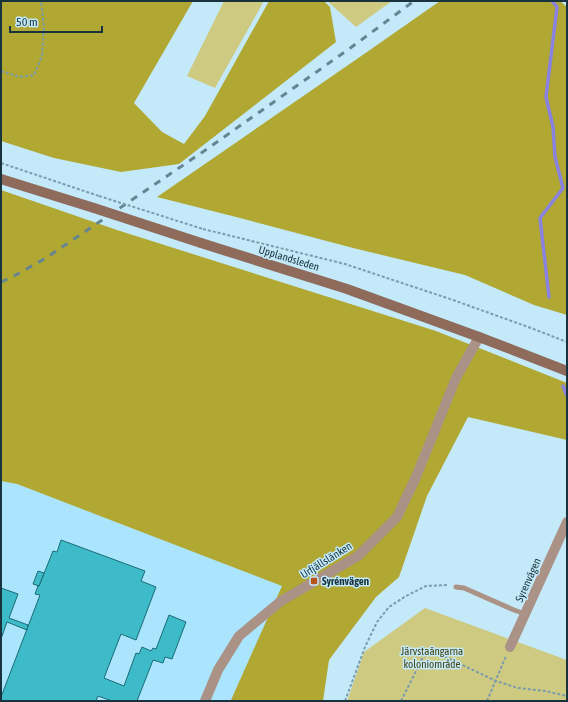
<svg xmlns="http://www.w3.org/2000/svg" width="568" height="702" font-family="'Asap Condensed',sans-serif">
	<rect width="100%" height="100%" fill="#c4eafa"/>
	<!-- built -->
	<path fill="#aae5fd" d="M1 481 17 484 283 586 231 700 234 701H1Z"/>
	<!-- green -->
	<g fill="#ceca81">
		<path d="M224 1H264L215 88 187 76Z"/>
		<path d="M327 1H392L356 27Z"/>
		<path d="M425 608 567 660V701H347L364 652Z"/>
	</g>
	<!-- forest -->
	<g fill="#b0a832">
		<path d="M1 1H193L134 103 162 132 184 144 205 116 269 1H324L330 7 336 42 179 164 121 172 54 158 1 141Z"/>
		<path d="M440 1H560L567 7V315L534 305 465 275 353 248 240 218 157 197 367 52Z"/>
		<path d="M1 190 117 230 436 331 567 383V440L468 417 427 496 399 577 376 597 329 660 323 701H234L231 700 282 586 17 484 1 481Z"/>
	</g>
	<g fill="none" stroke-linecap="round" stroke-linejoin="round">
		<!-- stream -->
		<g stroke="#8982df" stroke-width="3.5">
			<path d="M549 297 540 218 563 188 555 157 553 127 546 97 557 7 552 1"/>
			<path d="M563 386 567 396"/>
		</g>
	</g>
	<!-- building -->
	<g fill="#3ebbc9" stroke="#1a6b74">
		<path d="M61 540 145 571 141 581 156 587 136 640 121 634 104 678 124 686 136 653 139 654 142 647 151 651 153 648 156 649 169 615 186 622 172 659 165 657 163 663 153 660 137 701H112L98 696 96 701H1V697L40 595 35 594 38 586H39L53 551 57 552Z"/>
		<path d="M38 571 44 573 39 586 33 584Z"/>
		<path d="M1 588 18 594 9 618 28 625 27 630 7 622 1 639Z"/>
	</g>
	<g fill="none" stroke-linecap="round" stroke-linejoin="round">
		<!-- path -->
		<g stroke="#7b9caa" stroke-width="2" stroke-dasharray="3 2" stroke-linecap="butt">
			<path d="M1 71 20 77 34 75 42 56 44 27 41 1"/>
			<path d="M1 163 99 196"/>
			<path d="M203 229 345 264 453 300 531 328 567 342"/>
			<path d="M345 701 365 647 377 622 389 607 406 596 426 586 448 585"/>
			<path d="M401 701 424 655 431 650 496 681 518 688 545 691 567 696"/>
			<path d="M487 701 506 656"/>
		</g>
		<!-- lane -->
		<path stroke="#ab9287" stroke-width="5" d="M456 587 464 588 514 610 525 614"/>
		<!-- street -->
		<g stroke="#ab9287" stroke-width="10">
			<path d="M510 647 567 522"/>
			<path d="M205 701 218 670 239 636 281 601 358 556 397 517 416 477 456 378 479 337"/>
		</g>
		<!-- secondary -->
		<g stroke="#8e6b5b" stroke-width="10">
			<path d="M1 179 94 208"/>
			<path d="M201 243 347 289 479 337 567 371"/>
		</g>
		<!-- rail -->
		<path stroke="#658591" stroke-width="3" stroke-dasharray="7 7" stroke-linecap="butt" d="M1 282 14 276 46 258 207 149 349 49 414 1"/>
		<!-- path-bridge -->
		<path stroke="#7b9caa" stroke-width="2" stroke-dasharray="3 2" stroke-linecap="butt" d="M99 196 203 229"/>
		<!-- secondary-bridge -->
		<path stroke="#8e6b5b" stroke-width="10" d="M94 208 201 243"/>
	</g>
	<!-- markers -->
	<rect fill="#b8551e" stroke="#c4eafa" stroke-width="1.5" x="310" y="577" width="8" height="8" rx="2"/>
	<g text-anchor="middle" stroke-width="3" stroke-linejoin="round" paint-order="stroke">
		<!-- street labels -->
		<g font-size="11" fill="#18333d" stroke="#c4eafa">
			<text transform="translate(289 258) rotate(17)" y="4">Upplandsleden</text>
			<text transform="translate(326 560) rotate(-32)" y="4">Urfjällslänken</text>
			<text transform="translate(528 580) rotate(-66)" y="4">Syrenvägen</text>
		</g>
		<!-- poi labels -->
		<g font-size="11" font-weight="bold" fill="#18333d" stroke="#c4eafa" text-anchor="start">
			<text x="322" y="585">Syrénvägen</text>
		</g>
		<!-- park labels -->
		<g font-size="11" fill="#454213" stroke="#c4eafa">
			<text x="432" y="655">Järvstaängarna<tspan x="432" dy="13">koloniområde</tspan></text>
		</g>
	</g>
	<!-- border -->
	<rect width="568" height="702" fill="none" stroke="#18333d" stroke-width="4"/>
	<!-- scale -->
	<path d="M10 26v6h92v-6" fill="none" stroke="#18333d" stroke-width="2"/>
	<text x="16" y="26" font-size="12" fill="#18333d" stroke="#c4eafa" stroke-width="3" paint-order="stroke">50 m</text>
</svg>
